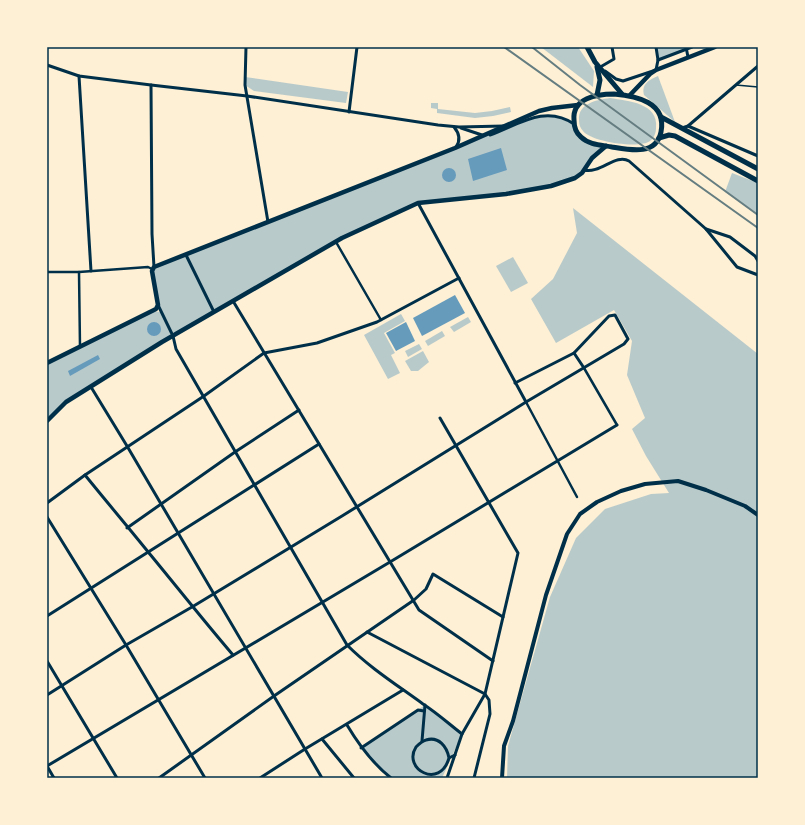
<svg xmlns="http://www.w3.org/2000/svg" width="805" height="825" font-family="'Varela Round',sans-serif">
	<rect width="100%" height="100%" fill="#fdf0d5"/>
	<!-- green -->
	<g fill="#b9caca">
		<path d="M541 47H578L594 71 593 87Z"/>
		<path d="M656 47H686V49L658 60Z"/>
		<path d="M658 76 675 122 644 95C641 84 649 80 658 76Z"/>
		<path d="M245 77 348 92 346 103 254 91 245 85Z"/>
		<path d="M610 98C628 101 659 103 656 128 656 133 654 138 650 141 640 149 591 142 583 131 580 128 579 124 579 120 578 103 597 100 610 98Z"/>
		<path d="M431 103H438V109L475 113 492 111 510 107 511 112 493 116 475 118 437 113V109L431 108Z"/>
		<path d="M553 116 574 124 583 139 606 146 582 173 557 184 506 194 424 201 342 238 177 334 170 331V336L66 402 47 421V363L153 311 160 312 152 269 534 117Z"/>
		<path d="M732 173 758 183V215L725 192Z"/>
		<path d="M573 208 758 354V778H507L508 746 550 597 576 538 605 509 651 494 669 493 646 456 632 429 645 418 627 375 632 341 614 310 556 343 531 299 553 279 577 233Z"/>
		<path d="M513 257 528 283 511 292 496 266Z"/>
		<path d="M401 314 405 321 384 333 395 353 391 355 400 373 388 379 364 335Z"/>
		<path d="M468 317 471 322 454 332 450 327Z"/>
		<path d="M442 331 445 336 428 346 425 341Z"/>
		<path d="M419 344 422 349 408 357 405 351Z"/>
		<path d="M423 351 429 362 418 371H411L405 361Z"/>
		<path d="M425 705 462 734 442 778H391L361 748Z"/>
	</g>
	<!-- water -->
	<g fill="#669bbc">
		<path d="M501 148 507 170 473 181 468 159Z"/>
		<circle cx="449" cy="175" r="7"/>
		<path d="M455 295 465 313 422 336 413 318Z"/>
		<path d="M406 322 415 341 396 351 386 333Z"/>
		<circle cx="154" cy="329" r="7"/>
		<path d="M98 355 100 359 70 376 68 371Z"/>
	</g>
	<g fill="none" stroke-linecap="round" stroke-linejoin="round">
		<!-- service -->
		<path stroke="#003049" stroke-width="1.5" d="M736 85 758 87"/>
		<!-- pedestrian -->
		<g stroke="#003049" stroke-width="2.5">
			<path d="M336 242 381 320"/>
			<path d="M47 272H79L148 267 152 269"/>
			<path d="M79 272 80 347"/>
			<path d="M584 368 617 425"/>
			<path d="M526 402 577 497"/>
		</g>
		<!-- minor -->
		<g stroke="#003049" stroke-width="3">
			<path d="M246 47 245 85 268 222"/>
			<path d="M686 47 688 57"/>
			<path d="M658 60 692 47"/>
			<path d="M47 65 79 76 151 85 247 96 438 125 459 127 504 126"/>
			<path d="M602 66 614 59 612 47"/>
			<path d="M605 71 616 79 623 81 656 70 658 60 656 47"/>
			<path d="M79 76 91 271"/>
			<path d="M151 85 152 234 154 267"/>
			<path d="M349 112 357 47"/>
			<path d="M688 126 758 156"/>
			<path d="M454 127C459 133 461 140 456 147"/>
			<path d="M461 128 482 135"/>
			<path d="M682 128 688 126 758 66"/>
			<path d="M490 135C518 125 545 104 574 124"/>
			<path d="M584 170C600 174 616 153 629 161L706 229 737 267 758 275"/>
			<path d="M418 203 526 402"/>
			<path d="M706 229 730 237 755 256 758 261"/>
			<path d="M186 255 214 312"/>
			<path d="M233 301 419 610 493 661"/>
			<path d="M158 305 173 336 176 349 347 645C370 668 397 685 423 704 437 713 449 724 462 734"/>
			<path d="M574 353 584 368"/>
			<path d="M91 387 127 446 322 778"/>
			<path d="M440 418 518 553 485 694 462 734 447 778"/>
			<path d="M85 475C106 501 128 527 149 553 177 587 204 621 233 655"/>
			<path d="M47 503 85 475 204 396 264 353 317 343 377 322 459 278"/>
			<path d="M47 517 126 645 205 778"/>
			<path d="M127 528 235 452 299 410"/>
			<path d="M47 616 319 444"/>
			<path d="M367 632 485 694 489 700 490 714 474 778"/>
			<path d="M47 661 117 778"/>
			<path d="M47 695 126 645 192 607 342 516 526 402 624 344 628 339 615 315 609 316 574 353 515 383"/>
			<path d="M347 725C359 745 372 763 391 778"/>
			<path d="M322 739 354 778"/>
			<path d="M422 741 425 705"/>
			<path d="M361 748 418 710 424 711"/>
			<path d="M449 758C447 747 439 736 426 740 422 741 419 744 416 747 402 769 440 790 449 758L455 755"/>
			<path d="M47 766 390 562 617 425"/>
			<path d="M47 766 54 778"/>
			<path d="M159 778 274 696 414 600 426 589 433 574 503 617"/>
			<path d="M260 778 305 749 403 690"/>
		</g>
		<!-- tertiary -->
		<path stroke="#003049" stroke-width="4" d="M502 778 504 746 513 721 546 595 567 534 580 514 597 502 621 491 645 484 678 481 706 490 745 506 758 515"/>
		<!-- secondary -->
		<g stroke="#003049" stroke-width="4.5">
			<path d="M630 95 650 74 656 70 715 47"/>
			<path d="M47 363 156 309 158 305 152 271 154 267 455 148 539 111 552 108 578 105"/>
			<path d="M47 421 66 402 162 342 342 238 418 203 506 194 551 186 575 178 582 173 592 158 606 146"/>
		</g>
		<!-- trunk -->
		<g stroke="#003049" stroke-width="5">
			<path d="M587 47 595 62 622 94"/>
			<path d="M614 94C636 96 667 102 661 132 656 156 630 150 612 147 602 145 589 145 581 137 576 133 574 126 574 120 572 98 597 94 614 94Z"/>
			<path d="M597 95 600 80 597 67"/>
			<path d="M661 117 758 169"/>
			<path d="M659 138 669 135 675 136 758 181"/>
		</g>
		<!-- rail -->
		<g stroke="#657d81" stroke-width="2">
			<path d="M504 47 758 228"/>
			<path d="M532 47 580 85 758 215"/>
		</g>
	</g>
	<!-- border -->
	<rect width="805" height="825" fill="none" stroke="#fdf0d5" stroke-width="96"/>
	<rect x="48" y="48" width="709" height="729" fill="none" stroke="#003049" stroke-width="1.5"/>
</svg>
